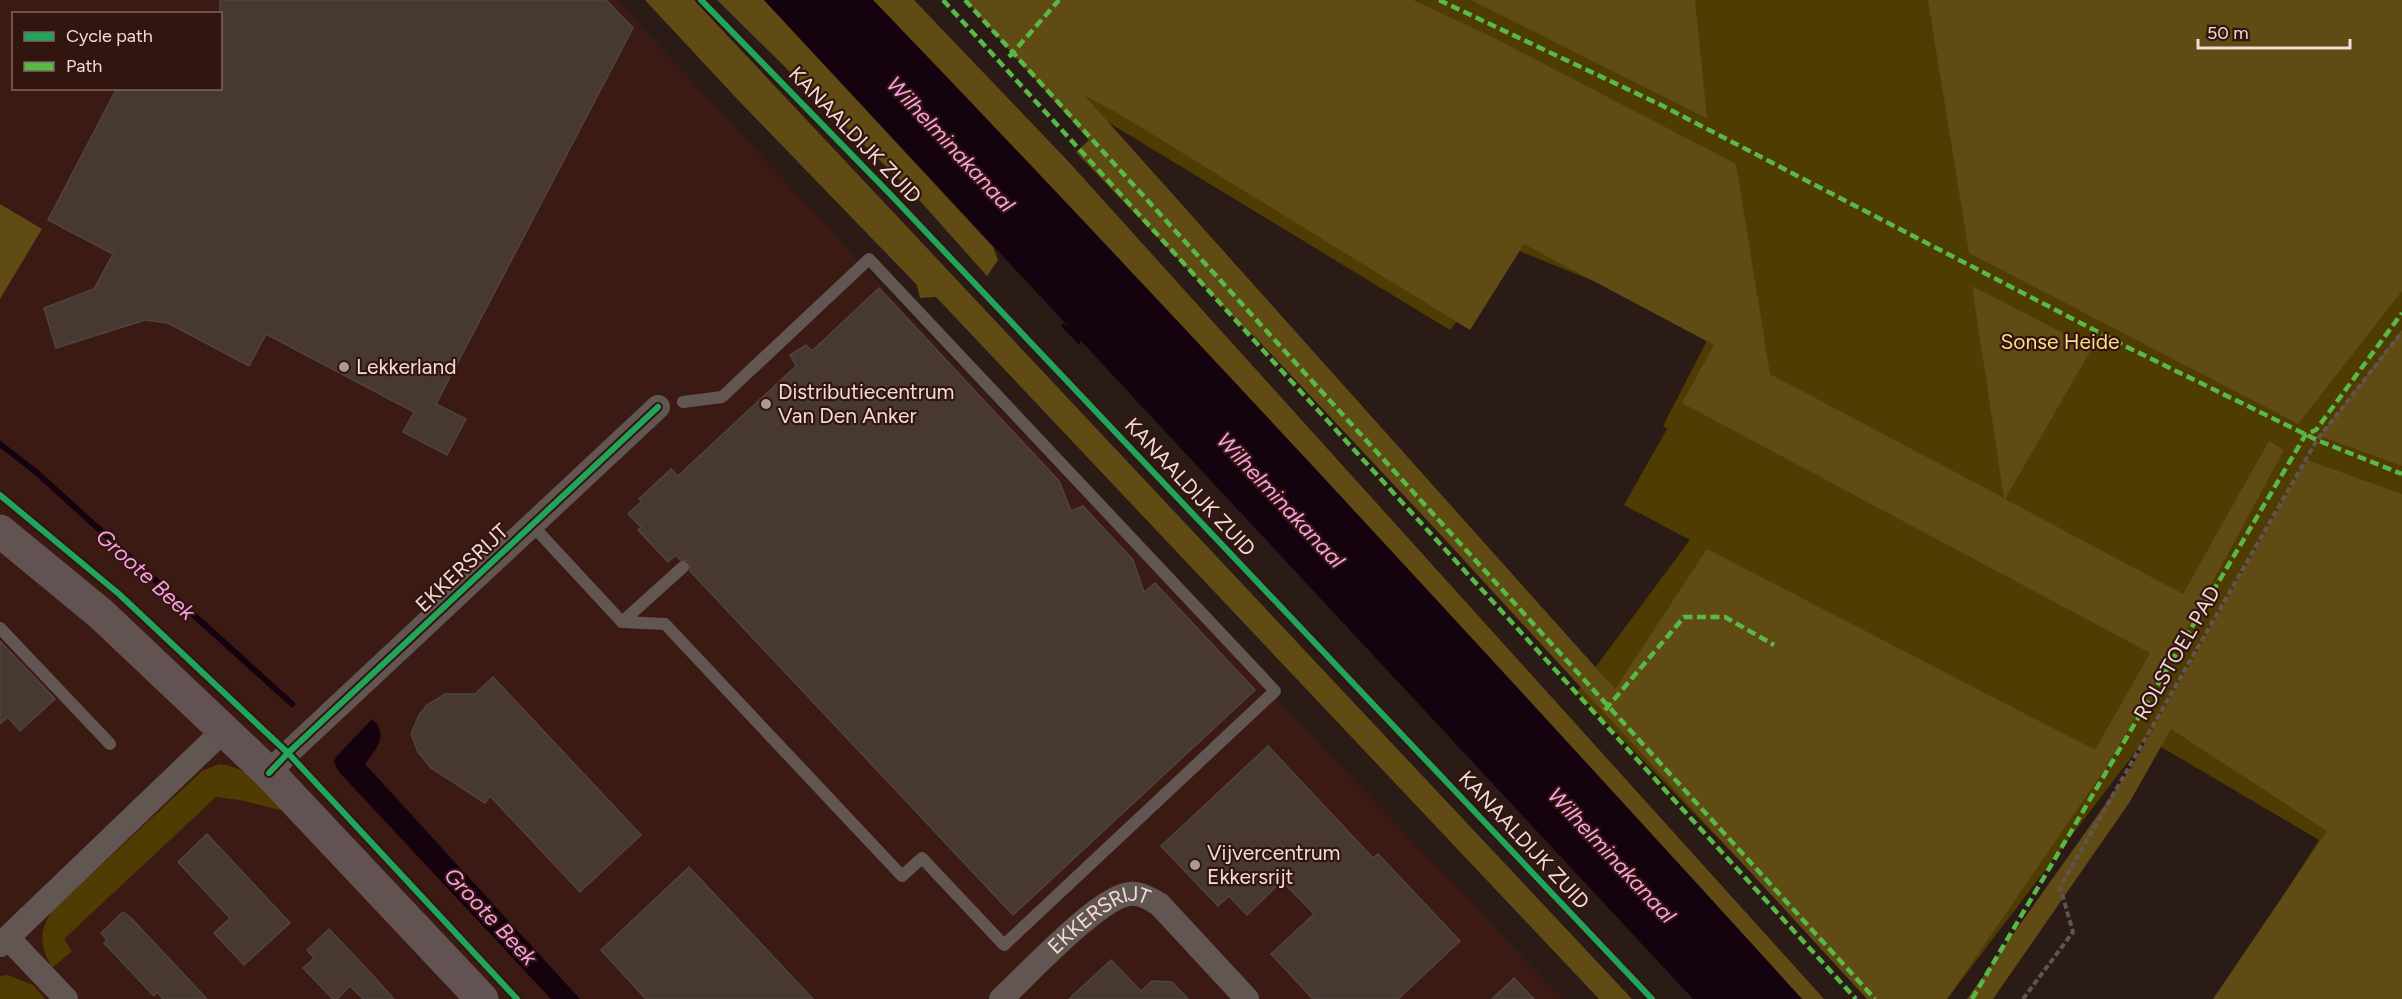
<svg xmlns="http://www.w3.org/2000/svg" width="2402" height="999" font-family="Figtree,sans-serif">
	<rect width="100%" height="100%" fill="#2b1b17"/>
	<!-- built -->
	<path fill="#3c1a14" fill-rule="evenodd" d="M0 0H617L895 300 1563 999H0ZM14 14H220V88H14Z"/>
	<!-- green -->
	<g fill="#4f3c03">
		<path d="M983 0H2402V999H2217L2319 840 2146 738 1947 999H1873L1577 692 1690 540 1624 505 1667 429 1663 426 1713 329 1514 249 1450 330 1088 110Z"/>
		<path d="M219 764C250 767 267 791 288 812L240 800 216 797 64 939 72 951 52 968C40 946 38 931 53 910L202 771Z"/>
		<path d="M8 975 33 985 45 999H0V976Z"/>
	</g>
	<!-- forest -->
	<g fill="#614b14" fill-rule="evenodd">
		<path d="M645 0H694L1632 999H1599L936 297 920 298 917 285 739 101Z"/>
		<path d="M717 0H764L993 247 998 260 987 276 913 193Z"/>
		<path d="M873 0H914L1067 160 1824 999H1802C1496 663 1188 328 873 0Z"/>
		<path d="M965 0H1413L1494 38 1736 164 1770 374 2004 498 1972 286 2092 348 2005 499 2183 594 2269 441 2284 450 2199 607 2105 769 1947 999H1867L1440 534 1257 339 1244 328 1076 152 1089 140ZM1084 95 1121 115 1470 330 1524 244 1714 345 1682 403 2150 653 2095 750 1707 549 1615 689Z"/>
		<path d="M1471 0H1695L1707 118 1694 112Z"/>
		<path d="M1928 0H2402V291L2298 424 1969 253Z"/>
		<path d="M0 204 42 229 0 299Z"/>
		<path d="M2402 330V466L2320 436Z"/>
		<path d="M2307 460 2402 494V999H2213L2327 831 2171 729 2129 803 1993 999H1967L2131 768Z"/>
	</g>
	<!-- water -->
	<g fill="#14020f">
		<path d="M764 0H873C1188 328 1496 663 1802 999H1693L1081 341 1079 345 1061 326 1063 323 1068 326Z"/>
		<path d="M372 719C390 735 376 749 365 764L580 999H551L339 772 334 762 336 757Z"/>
	</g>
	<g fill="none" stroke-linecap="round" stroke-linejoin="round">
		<!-- stream -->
		<path stroke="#14020f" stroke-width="6" d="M0 444 36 472 292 704"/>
	</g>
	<!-- building -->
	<g fill="#473932" stroke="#50433d" stroke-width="1.5">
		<path d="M220 0H606L633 28 436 404 466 419 447 455 403 432 414 412 266 334 249 366 168 323 145 320 56 348 44 308 94 289 113 254 48 220 117 88H220Z"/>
		<path d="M879 288 1059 481 1071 511 1083 506 1133 560 1144 592 1155 583 1255 690 1013 915 690 571 689 561 680 560 676 555 668 562 638 530 641 527 628 514 642 501 639 499 671 469 678 476 796 366 790 355 806 345 812 351Z"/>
		<path d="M0 641 55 699 20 731 8 717 0 724Z"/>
		<path d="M493 677 641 835 580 892 490 796 485 803 431 768 418 752 411 734 419 715 427 705 445 694H475Z"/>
		<path d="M1268 746 1373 858 1378 854 1460 941 1398 999H1313L1271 954 1314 914 1282 881 1247 915 1229 896 1218 906 1161 846Z"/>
		<path d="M207 834 290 923 244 965 214 933 230 918 178 862Z"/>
		<path d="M689 867 813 999H646L601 950Z"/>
		<path d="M123 912 131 918 207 999H163L157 992 154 996 104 943 107 940 101 933Z"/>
		<path d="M329 929 368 970 394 999H363L350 986 337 999H333L303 968 314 958 307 950Z"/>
		<path d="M1111 960 1141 991 1152 981 1172 982 1188 999H1069Z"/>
		<path d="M1514 978 1534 999H1492Z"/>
	</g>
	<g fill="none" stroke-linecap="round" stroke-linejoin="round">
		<!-- path -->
		<path stroke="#605350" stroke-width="4" stroke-dasharray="6 3" stroke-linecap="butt" d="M2023 999 2073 932 2060 887 2317 440 2402 332"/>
		<!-- lane -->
		<g stroke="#625652" stroke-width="12">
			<path d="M532 525 622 622 665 624 902 876 922 858 1004 945 1275 691 869 259 722 397 683 402"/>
			<path d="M622 622 683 567"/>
			<path d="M0 628 110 744"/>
		</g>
		<!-- street -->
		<g stroke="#625652" stroke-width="24">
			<path d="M269 773 288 753 658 407"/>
			<path d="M8 938 66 999"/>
			<path d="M0 945 224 730"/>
			<path id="s1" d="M1001 999C1027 975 1095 902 1125 895 1138 891 1148 898 1159 904L1247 999"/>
		</g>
		<!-- secondary -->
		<path stroke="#625352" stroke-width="33" d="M0 531 101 614 269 773 482 999"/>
		<!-- quiet -->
		<g stroke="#58b947" stroke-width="4.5" stroke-dasharray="9 4.5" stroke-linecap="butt">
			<path d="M943 0 1856 999"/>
			<path d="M965 0 1875 999"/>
			<path d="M1439 0 1661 105 2123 345 2317 440 2402 474"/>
			<path d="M1009 57 1059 0"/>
			<path d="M1605 710 1684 617H1725L1774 645"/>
			<path d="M1972 999 2306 434 2316 430 2402 313"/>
		</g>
		<!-- cycleway casing -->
		<g stroke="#33150f" stroke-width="10">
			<g id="cycleway">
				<path d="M701 0 890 194 1652 999"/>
				<path d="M0 495 119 594 288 753 517 999"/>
				<path d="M269 773 288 753 658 407"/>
			</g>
		</g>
		<!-- cycleway -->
		<use href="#cycleway" stroke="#20a55d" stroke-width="6"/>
	</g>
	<!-- markers -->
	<g fill="#ac9894" stroke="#33150f" stroke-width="2">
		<circle cx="344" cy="367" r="6"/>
		<circle cx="766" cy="404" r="6"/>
		<circle cx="1195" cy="865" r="6"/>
	</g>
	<g text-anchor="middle" stroke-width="4.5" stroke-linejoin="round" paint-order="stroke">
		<!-- street labels -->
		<g font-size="21" fill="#f2dcd7" stroke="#33150f">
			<text transform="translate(855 135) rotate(46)" y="7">KANAALDIJK ZUID</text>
			<text transform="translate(1190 487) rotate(47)" y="7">KANAALDIJK ZUID</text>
			<text transform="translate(462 568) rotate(-43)" y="7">EKKERSRIJT</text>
			<text transform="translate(2177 653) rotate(-60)" y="7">ROLSTOEL PAD</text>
			<text transform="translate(1524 840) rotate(47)" y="7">KANAALDIJK ZUID</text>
			<text dy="7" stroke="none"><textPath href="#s1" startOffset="129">EKKERSRIJT</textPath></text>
		</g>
		<!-- park labels -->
		<g font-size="21" fill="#fede8b" stroke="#33150f">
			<text x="2060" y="349">Sonse Heide</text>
		</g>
		<!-- poi labels -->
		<g font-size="21" fill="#f2dcd7" stroke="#33150f" text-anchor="start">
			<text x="356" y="374">Lekkerland</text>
			<text x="778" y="399">Distributiecentrum<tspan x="778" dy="24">Van Den Anker</tspan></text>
			<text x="1207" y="860">Vijvercentrum<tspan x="1207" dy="24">Ekkersrijt</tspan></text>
		</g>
		<!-- water labels -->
		<g font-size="22" font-style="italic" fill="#f89fe3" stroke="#33150f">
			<text transform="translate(951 144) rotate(47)" y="8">Wilhelminakanaal</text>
			<text transform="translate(1281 500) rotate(47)" y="8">Wilhelminakanaal</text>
			<text transform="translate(146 574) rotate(42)" y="8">Groote Beek</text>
			<text transform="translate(1612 855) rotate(47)" y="8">Wilhelminakanaal</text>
			<text transform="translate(491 916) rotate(47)" y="8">Groote Beek</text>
		</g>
	</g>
	<!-- legend -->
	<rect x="12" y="12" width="210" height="78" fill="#33150f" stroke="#7f655f" stroke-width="1.5"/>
	<rect x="24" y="32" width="30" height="9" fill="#20a55d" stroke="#7f655f" stroke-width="1.5"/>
	<text x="66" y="42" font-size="18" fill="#f2dcd7">Cycle path</text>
	<rect x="24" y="62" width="30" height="9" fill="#58b947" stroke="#7f655f" stroke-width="1.5"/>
	<text x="66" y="72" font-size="18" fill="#f2dcd7">Path</text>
	<!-- scale -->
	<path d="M2198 39v9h152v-9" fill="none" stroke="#f2dcd7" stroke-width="3"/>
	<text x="2207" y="39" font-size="18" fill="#f2dcd7" stroke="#33150f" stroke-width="4.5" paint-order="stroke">50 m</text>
</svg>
